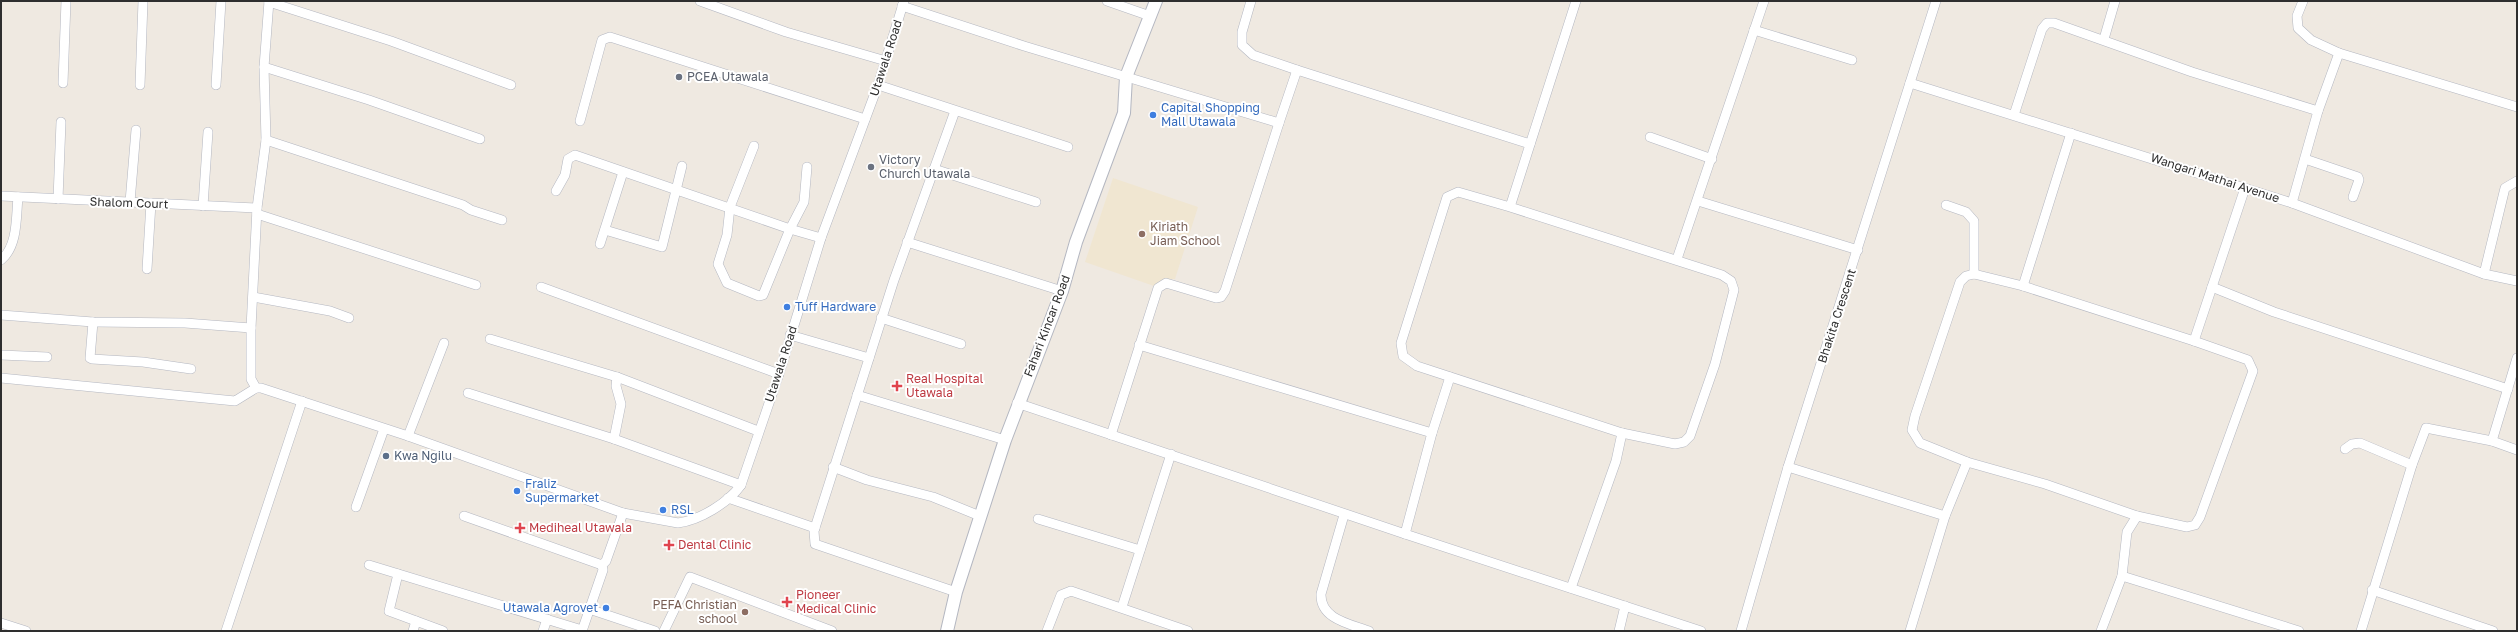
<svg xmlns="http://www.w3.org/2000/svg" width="2518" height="632" font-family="'Golos Text',sans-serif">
	<rect width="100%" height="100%" fill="#efe9e1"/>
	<!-- education -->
	<path fill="#f0e6d1" d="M1113 178 1198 207 1175 279H1165L1154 286 1085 262Z"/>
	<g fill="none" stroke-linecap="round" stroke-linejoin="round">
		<!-- street casing -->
		<g stroke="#b4b7c1" stroke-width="10">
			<g id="street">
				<path d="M269 1 264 67 266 140 257 208 251 328V379L256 388H261L408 436 623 513"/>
				<path d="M700 1 786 32 886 61"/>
				<path d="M1107 1 1150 16"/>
				<path d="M1251 1 1242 32V45L1253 55 1297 70"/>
				<path d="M2303 1 2297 16 2298 28 2311 40 2339 53 2517 107"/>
				<path d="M269 2 391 41 511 85"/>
				<path d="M902 6 1024 46 1279 123 1297 70 1530 144"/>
				<path d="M1754 30 1852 60"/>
				<path d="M2104 39 2115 1"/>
				<path d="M264 67 369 100 480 139"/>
				<path d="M63 83 66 1"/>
				<path d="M1910 83 2292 203 2484 274 2517 281"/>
				<path d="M140 85 143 1"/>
				<path d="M216 85 221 1"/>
				<path d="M878 85 1068 147"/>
				<path d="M955 111 894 280 814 531 815 544 956 592"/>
				<path d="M2014 115 2042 29 2047 23H2054L2192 72 2318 111"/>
				<path d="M580 121 602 40 610 37 865 119"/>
				<path d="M1650 137 1712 159"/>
				<path d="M266 140 463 205 471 210 502 220"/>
				<path d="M754 146 730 207 727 235 718 264 727 283 759 296 763 295 790 229 804 202 807 167"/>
				<path d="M2305 159 2358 177 2359 180 2353 197"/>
				<path d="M934 169 1036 202"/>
				<path d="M556 191 565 175 568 159 575 155 790 229 821 238"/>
				<path d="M1 196 257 208"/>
				<path d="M58 199 61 122"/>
				<path d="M1698 201 1858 250"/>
				<path d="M130 202 136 130"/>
				<path d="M2292 203 2318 111 2339 53"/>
				<path d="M1946 205 1966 212 1974 221V274"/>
				<path d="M203 206 208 132"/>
				<path d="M1510 207 1458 192 1447 197 1401 343 1403 356 1417 366 1622 433 1675 444 1684 442 1690 436 1715 364 1734 290 1731 281 1722 275 1510 207 1576 1"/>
				<path d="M257 214 476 285"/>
				<path d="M605 230 662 247 682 166"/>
				<path d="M907 242 1062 291"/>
				<path d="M600 244 623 172"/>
				<path d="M1677 259 1764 1"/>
				<path d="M1 260C18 246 16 217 18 197"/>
				<path d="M147 269 151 203"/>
				<path d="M2484 274 2505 188 2517 181"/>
				<path d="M2023 286 2071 133"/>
				<path d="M541 287 779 374"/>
				<path d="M2212 287 2274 312 2508 389"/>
				<path d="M253 297 330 311 349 318"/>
				<path d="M1 315 93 322 185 323 251 328"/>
				<path d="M881 318 961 344"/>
				<path d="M93 322 90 358 92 359 143 362 191 369"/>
				<path d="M790 335 869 358"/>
				<path d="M490 339 617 377 758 431"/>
				<path d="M1139 345 1432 433"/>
				<path d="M1 355 47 357"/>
				<path d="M1 378 235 401 256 388"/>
				<path d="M468 393 614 439 741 485"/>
				<path d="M857 395 1005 440"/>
				<path d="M1017 403 1405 534 1432 433 1450 377"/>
				<path d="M1111 435 1158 288 1166 283 1216 298 1221 297 1225 291 1279 123"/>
				<path d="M408 436 444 343"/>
				<path d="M614 439 621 404 616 386 617 377"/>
				<path d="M2492 441 2517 358"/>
				<path d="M2345 449 2352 444 2360 443 2412 465"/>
				<path d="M833 467 867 480 933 497 980 516"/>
				<path d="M1788 467 1945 516"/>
				<path d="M728 498 815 528"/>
				<path d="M356 507 384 429"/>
				<path d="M1344 515 1321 594C1320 619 1350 624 1369 631"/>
				<path d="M464 516 602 565"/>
				<path d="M2137 516 2045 484 1967 462 1920 443 1912 430 1915 416 1960 282 1966 276 1974 274 2023 286 2194 341"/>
				<path d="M1038 519 1140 550"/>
				<path d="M1405 534 1701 631"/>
				<path d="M369 565 582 630"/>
				<path d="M398 574 389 611 443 631"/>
				<path d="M2122 576 2127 532 2137 516 2187 527 2195 525 2200 517 2253 371 2248 360 2194 341 2245 188"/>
				<path d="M1571 588 1616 461 1622 433"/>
				<path d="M2372 590 2493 631"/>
				<path d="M1122 607 1171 454"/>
				<path d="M589 609 655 631"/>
				<path d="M1 623 26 631"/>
				<path d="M226 631 302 401"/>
				<path d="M413 631 416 621"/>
				<path d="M543 631 547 619"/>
				<path d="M582 631 603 570 602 565 606 561 623 513 678 523C700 520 728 503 741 485L779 374 821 238 878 85 904 1"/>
				<path d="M664 631 690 577 832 631"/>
				<path d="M1047 631 1061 595 1071 591 1188 631"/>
				<path d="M1619 631 1625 606"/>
				<path d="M1741 631 1788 467 1936 1"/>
				<path d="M1910 631 1945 516 1967 462"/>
				<path d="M2101 631 2122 576 2299 631"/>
				<path d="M2361 631 2412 465 2426 428 2492 441 2517 450"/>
			</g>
		</g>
		<!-- secondary casing -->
		<g stroke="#b4b7c1" stroke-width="14">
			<path id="secondary" d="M947 631 956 592 1005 440 1062 291 1076 242 1124 113 1126 77 1156 1"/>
		</g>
		<!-- street -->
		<use href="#street" stroke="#fff" stroke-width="9"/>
		<!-- secondary -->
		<use href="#secondary" stroke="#fff" stroke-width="12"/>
	</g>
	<!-- markers -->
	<g fill="#6b7280" stroke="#fff" stroke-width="1.5">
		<circle cx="679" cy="77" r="4"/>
		<circle cx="871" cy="167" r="4"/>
	</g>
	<g fill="#3f7fe0" stroke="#fff" stroke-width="1.5">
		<circle cx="1153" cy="115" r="4"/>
		<circle cx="787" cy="307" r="4"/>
		<circle cx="517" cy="491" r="4"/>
		<circle cx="663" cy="510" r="4"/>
		<circle cx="606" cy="608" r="4"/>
	</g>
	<g fill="#8d6e63" stroke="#fff" stroke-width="1.5">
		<circle cx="1142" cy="234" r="4"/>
		<circle cx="745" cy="612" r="4"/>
	</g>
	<g fill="#e0444e" stroke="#fff" stroke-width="1.5">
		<path d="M895 380h4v4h4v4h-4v4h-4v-4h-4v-4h4z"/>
		<path d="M518 522h4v4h4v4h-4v4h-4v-4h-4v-4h4z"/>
		<path d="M667 539h4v4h4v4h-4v4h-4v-4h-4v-4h4z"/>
		<path d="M785 596h4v4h4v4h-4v4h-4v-4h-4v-4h4z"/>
	</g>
	<circle fill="#5c6f8a" stroke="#fff" stroke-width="1.5" cx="386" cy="456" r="4"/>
	<g text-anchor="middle" stroke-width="4" stroke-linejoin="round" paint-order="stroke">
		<!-- street labels -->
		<g font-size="12" fill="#2e2e2e" stroke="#fff">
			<text transform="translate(886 58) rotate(-72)" y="4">Utawala Road</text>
			<text transform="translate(2215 178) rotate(18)" y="4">Wangari Mathai Avenue</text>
			<text transform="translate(129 203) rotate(2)" y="4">Shalom Court</text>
			<text transform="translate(1837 316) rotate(-72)" y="4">Bhakita Crescent</text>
			<text transform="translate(1047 326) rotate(-69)" y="4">Fahari Kincar Road</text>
			<text transform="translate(781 364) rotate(-72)" y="4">Utawala Road</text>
		</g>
		<!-- worship labels -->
		<g font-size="12" fill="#5b616d" stroke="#fff" text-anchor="start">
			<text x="687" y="81">PCEA Utawala</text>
			<text x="879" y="164">Victory<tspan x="879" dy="14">Church Utawala</tspan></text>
		</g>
		<!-- shop labels -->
		<g font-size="12" fill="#366cbe" stroke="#fff" text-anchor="start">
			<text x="1161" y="112">Capital Shopping<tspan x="1161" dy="14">Mall Utawala</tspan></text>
			<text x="795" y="311">Tuff Hardware</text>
			<text x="525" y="488">Fraliz<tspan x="525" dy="14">Supermarket</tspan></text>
			<text x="671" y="514">RSL</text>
			<text x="598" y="612" text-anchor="end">Utawala Agrovet</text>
		</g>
		<!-- education labels -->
		<g font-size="12" fill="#785e54" stroke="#fff" text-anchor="start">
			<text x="1150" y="231">Kiriath<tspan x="1150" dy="14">Jiam School</tspan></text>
			<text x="737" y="609" text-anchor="end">PEFA Christian<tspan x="737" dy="14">school</tspan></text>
		</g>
		<!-- health labels -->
		<g font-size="12" fill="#be3a42" stroke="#fff" text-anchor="start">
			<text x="906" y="383">Real Hospital<tspan x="906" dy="14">Utawala</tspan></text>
			<text x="529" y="532">Mediheal Utawala</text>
			<text x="678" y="549">Dental Clinic</text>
			<text x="796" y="599">Pioneer<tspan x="796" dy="14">Medical Clinic</tspan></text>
		</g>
		<!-- service labels -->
		<g font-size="12" fill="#4e5e75" stroke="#fff" text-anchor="start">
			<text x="394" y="460">Kwa Ngilu</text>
		</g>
	</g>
	<!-- border -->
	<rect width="2518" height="632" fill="none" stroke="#2e2e2e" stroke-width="4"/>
</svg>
